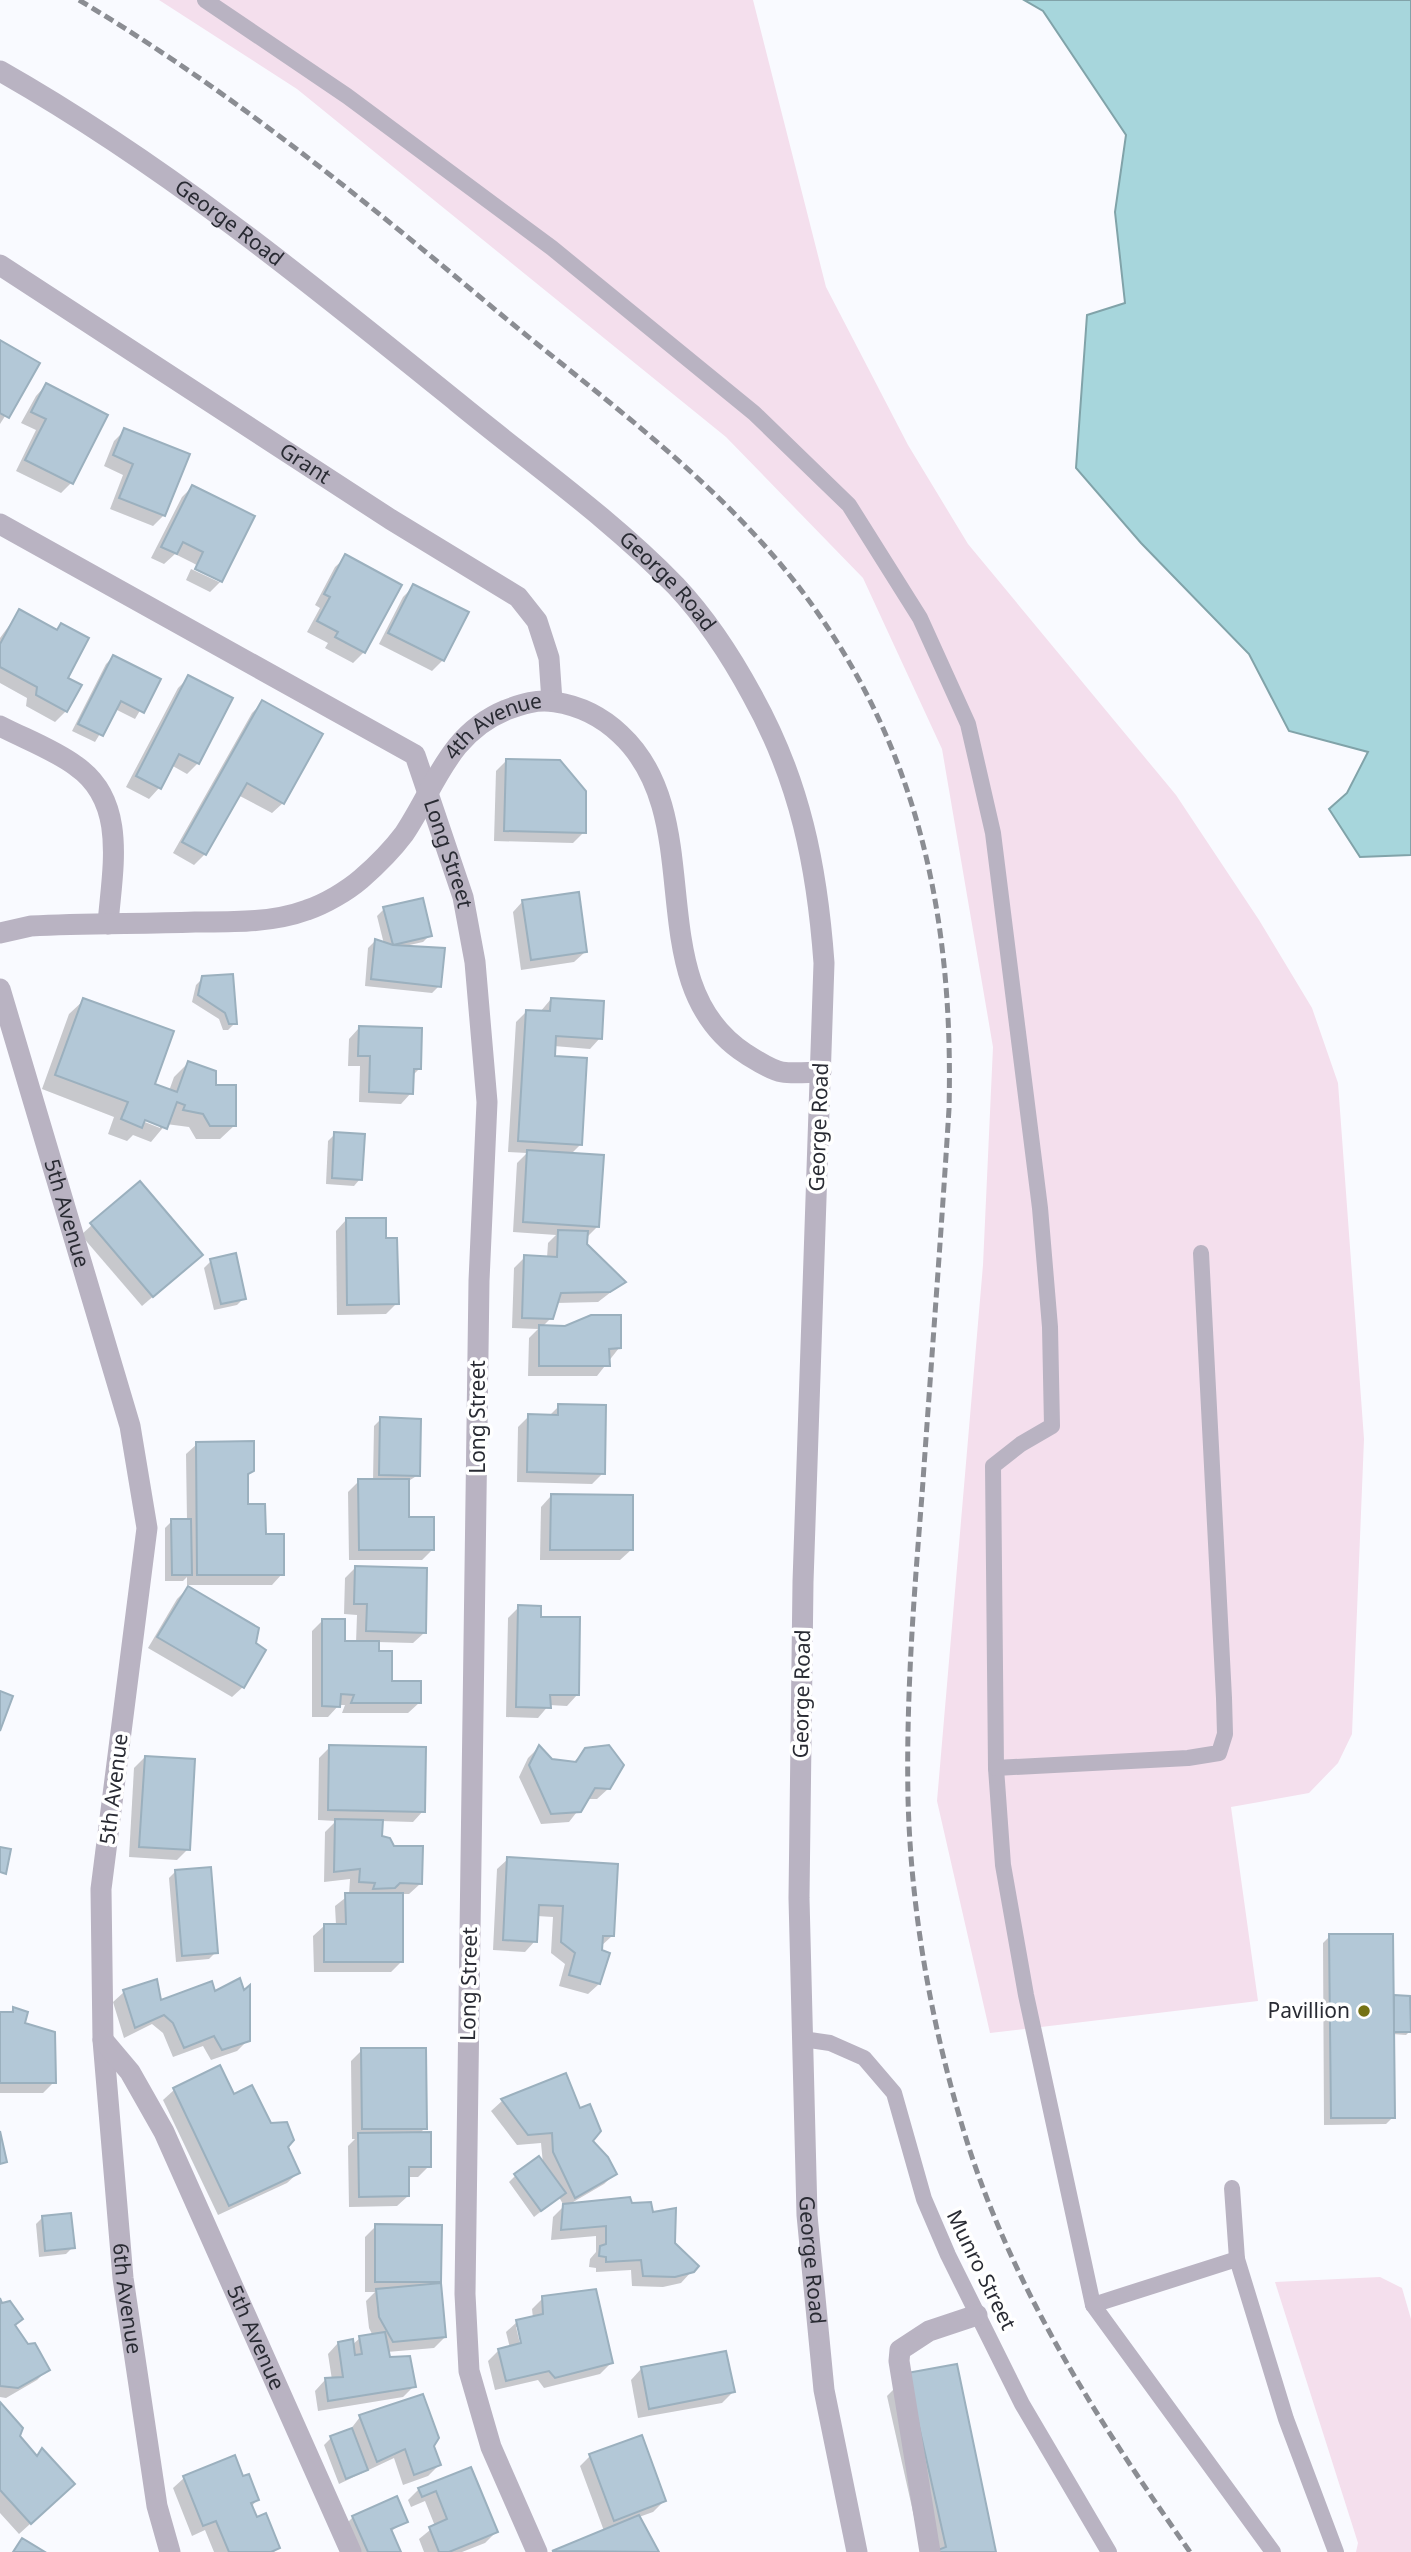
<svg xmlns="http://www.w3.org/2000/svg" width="1411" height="2552" font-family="'Noto Sans',sans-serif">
	<rect width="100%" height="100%" fill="#f9faff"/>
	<!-- green -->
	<g fill="#f4dfed">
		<path d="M159 0H753L826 287 908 445 968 544 1176 795 1259 920 1312 1008 1338 1083 1364 1439 1352 1734 1338 1763 1309 1793 1231 1807 1258 2001 990 2033 937 1801 983 1265 993 1047 942 749 863 578 726 437 297 89Z"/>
		<path d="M1380 2277 1402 2288 1411 2319V2552H1356L1358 2543 1275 2282Z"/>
	</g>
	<!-- water -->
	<path fill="#a7d6dc" stroke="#81a3a9" stroke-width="2" d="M1024 0H1411V855L1360 857 1329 809 1347 793 1368 752 1289 731 1249 654 1141 543 1076 468 1087 315 1125 303 1115 212 1126 135 1043 11Z"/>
	<!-- shadow -->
	<g fill="#0003" fill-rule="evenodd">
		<path d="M0 342 38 364 0 424Z"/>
		<path d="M46 385 71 483 61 493 16 471 36 430 21 423 36 396Z"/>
		<path d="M124 431 164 515 153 526 110 509 123 475 104 466 114 441Z"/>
		<path d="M192 487 221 581 210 592 186 580 191 569 219 582V578L193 563 175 554 164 564 151 558 182 497Z"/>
		<path d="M346 557 364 652 353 663 325 648 328 643 307 632 320 608 315 605 335 567Z"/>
		<path d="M414 586 443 660 432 671 379 644 403 597Z"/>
		<path d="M19 612 55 631 61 625 66 711 55 722 26 706 27 698 0 683V638Z"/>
		<path d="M113 657 158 680 135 719 115 709 95 742 72 731 106 664Z"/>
		<path d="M189 677 198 763 187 774 171 765 159 788 149 799 126 787 178 688Z"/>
		<path d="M263 702 283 803 272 813 238 795 205 854 194 865 173 853 252 713Z"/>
		<path d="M506 761 584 832 573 843 494 841 496 771Z"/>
		<path d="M523 901 585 952 574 962 521 970 513 912Z"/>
		<path d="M384 909 430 935 423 942 405 946 439 986 432 993 365 986 368 948 375 941 384 944 377 916Z"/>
		<path d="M203 978 235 1023 228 1030H223L219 1019 192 1002 196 985Z"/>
		<path d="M551 999 600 1038 590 1049 554 1046 553 1057 580 1145 570 1155 598 1226 586 1238V1245L624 1282 598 1302 556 1303 551 1318 542 1327H565L619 1348 597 1376H528L529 1338 538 1329 512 1328 514 1268 525 1257 547 1258 548 1243 556 1235 513 1232 517 1163 527 1153 508 1152 516 1022 526 1012H540Z"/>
		<path d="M84 1000 153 1085 169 1091 174 1077 188 1063 214 1087 235 1125 220 1139H196L189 1127 166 1124 151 1142 133 1135 127 1141 108 1134 114 1117 42 1089 69 1014ZM138 1116 160 1124V1128L137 1119Z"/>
		<path d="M359 1028 419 1069 412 1076 411 1093 401 1104 359 1102 360 1066H348L349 1039Z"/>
		<path d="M335 1134 360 1179 354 1186 326 1184 328 1141Z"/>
		<path d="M346 1220 385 1240 397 1303 386 1314 337 1315 336 1231Z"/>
		<path d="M92 1225 190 1265 142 1306 81 1235Z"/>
		<path d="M211 1261 244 1298 237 1305 214 1310 204 1268Z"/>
		<path d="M559 1406 603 1473 592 1484 517 1482 518 1427 529 1416 548 1417Z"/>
		<path d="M381 1419 418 1475 407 1482 408 1518 433 1549 422 1560H349L348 1492 359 1481H373L374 1426Z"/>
		<path d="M197 1444 252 1470 246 1476 247 1506 282 1574 272 1585H187V1577L183 1581H165V1528L172 1521H187L186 1454Z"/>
		<path d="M551 1496 631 1550 620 1560H540L541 1507Z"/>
		<path d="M356 1567 424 1633 413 1643 377 1642V1653L390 1683 419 1703 408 1713H342L345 1705H339L328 1717H312V1631L323 1620 343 1643H356L357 1615 344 1614 345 1578Z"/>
		<path d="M188 1588 243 1687 232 1697 148 1648 177 1599Z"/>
		<path d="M519 1607 540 1618 577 1695 567 1706 549 1705 538 1718 506 1717 508 1618Z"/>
		<path d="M330 1747 423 1811 413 1822 381 1821 380 1837 420 1884 409 1894H401L402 1961 391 1972H314L313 1936 324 1926 336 1925 335 1906 349 1895 350 1879 324 1882 325 1832 336 1821 318 1820 319 1758Z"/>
		<path d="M539 1747 551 1761 573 1763 585 1750 609 1788 597 1799H587L569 1822 541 1824 519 1777 528 1758Z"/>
		<path d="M145 1757 188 1849 177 1860 129 1857 134 1768Z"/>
		<path d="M508 1859 612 1936 600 1947 599 1984 588 1994 559 1986 565 1964 551 1953 553 1917 537 1916 535 1941 525 1952 493 1950 497 1869Z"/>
		<path d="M176 1871 216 1952 209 1959 176 1962 169 1878Z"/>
		<path d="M1330 1936 1392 1997 1409 1998V2032L1406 2035 1392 2034 1393 2117 1386 2124 1324 2125 1323 1943Z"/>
		<path d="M124 1992 160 2002 214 1994 248 2040 237 2051 211 2060 203 2046 173 2057 163 2033 152 2024 124 2038 113 2002Z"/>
		<path d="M13 2009 54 2082 43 2093H0V2014H9Z"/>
		<path d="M362 2050 425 2128 419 2134 429 2166 418 2177H407L408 2196 397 2206 349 2207 348 2146 355 2139H352L351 2061Z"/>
		<path d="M565 2076 590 2141 615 2174 604 2184 568 2205H631L652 2214 692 2271 681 2283 663 2287 632 2286 631 2270 596 2272V2268L589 2267 590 2259 596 2252V2236L551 2240 553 2217 564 2206 559 2197 534 2217 509 2182 515 2176 543 2164 541 2143 517 2145 491 2111 502 2101Z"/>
		<path d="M174 2090 234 2096 270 2125 298 2173 287 2183 218 2215 163 2100Z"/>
		<path d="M43 2217 73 2247 66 2254 39 2257 36 2224Z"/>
		<path d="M376 2226 440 2227 439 2283 445 2337 434 2348 387 2352 388 2359 414 2386 403 2397 318 2411 315 2391 325 2380H332L328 2354 338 2343 352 2345 360 2338 373 2336 369 2328 366 2301 375 2292H365V2237Z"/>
		<path d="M543 2298 611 2363 600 2374 544 2388 538 2380 495 2390 488 2361 499 2350 510 2348 506 2332 517 2322 533 2318 532 2309ZM516 2327H520L525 2351 522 2352Z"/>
		<path d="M0 2302 13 2326 48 2369 37 2380 6 2398 0 2397Z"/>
		<path d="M641 2369 733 2392 722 2403 638 2418 631 2380Z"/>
		<path d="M908 2375 994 2552H922L887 2396Z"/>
		<path d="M422 2396 439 2465 428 2476 403 2485 394 2458 339 2484 324 2445 331 2438 350 2430 360 2417Z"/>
		<path d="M0 2405 18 2436 36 2457 42 2451 62 2495 19 2534 0 2513Z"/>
		<path d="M590 2456 664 2501 653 2512 639 2517 657 2552H554L604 2531 580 2466Z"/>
		<path d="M470 2469 496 2532 485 2543 462 2552H424L419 2539 435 2526 425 2501 411 2507 408 2500 419 2489Z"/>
		<path d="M184 2478H242L257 2500 251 2507 256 2519 278 2548 274 2552H214L205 2530 192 2536 173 2488Z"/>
		<path d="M353 2517 406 2521 390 2532 399 2552H358L346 2524Z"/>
	</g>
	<!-- building -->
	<g fill="#b3c8d7" stroke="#9bb0be" stroke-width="2">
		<path d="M0 340 40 363 9 418 0 413Z"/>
		<path d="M46 383 108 415 73 484 25 460 46 419 31 412Z"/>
		<path d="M124 428 190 454 165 516 119 498 133 464 113 455Z"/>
		<path d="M192 485 255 516 222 582 195 569 203 552 183 542 177 554 161 547Z"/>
		<path d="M345 554 402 585 365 653 335 637 338 632 317 621 330 597 324 594Z"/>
		<path d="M413 584 469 612 444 661 388 633Z"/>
		<path d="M19 609 57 630 61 623 89 638 68 678 82 685 67 712 36 695 37 687 0 667V644Z"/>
		<path d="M113 655 161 679 144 713 121 701 103 736 78 724Z"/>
		<path d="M188 675 233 698 199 764 179 754 161 789 136 776Z"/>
		<path d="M262 700 323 734 284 804 247 783 206 855 182 842Z"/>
		<path d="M506 759 560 760 586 791V833L504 831Z"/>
		<path d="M579 892 587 952 531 960 522 900Z"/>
		<path d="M423 898 432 936 393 945 383 907Z"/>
		<path d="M375 939 393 945 445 948 441 987 371 979Z"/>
		<path d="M233 974 237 1024H229L225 1013 198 995 202 976Z"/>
		<path d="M83 998 174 1031 155 1084 177 1092 188 1061 216 1071V1085H236V1126H210L203 1114 183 1110 185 1105 177 1102 167 1129 145 1120 142 1128 121 1119 128 1102 55 1075Z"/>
		<path d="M551 998 604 1001 602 1039 556 1036 555 1056 587 1058 582 1145 518 1141 526 1010 550 1011Z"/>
		<path d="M359 1026 422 1028 421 1069H414L413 1094 369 1092 370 1056H358Z"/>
		<path d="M334 1132 365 1134 362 1180 332 1178Z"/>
		<path d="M527 1150 604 1155 599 1227 523 1222Z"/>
		<path d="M140 1181 203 1255 153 1297 90 1223Z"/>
		<path d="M346 1218H386V1238H397L399 1304 347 1305Z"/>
		<path d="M558 1230 588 1231 587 1244 626 1282 610 1292 561 1293 553 1319 522 1318 524 1255 557 1257Z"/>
		<path d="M236 1253 246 1299 221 1304 210 1259Z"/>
		<path d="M591 1315H621V1348L609 1349 610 1366H539V1325L565 1326Z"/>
		<path d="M558 1404 606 1405 605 1474 527 1472 528 1414 558 1415Z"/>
		<path d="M380 1417 421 1419 420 1476 379 1475Z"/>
		<path d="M254 1441V1471L248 1474V1504H265L266 1534H284V1575H197L196 1442Z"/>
		<path d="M358 1479H409V1517H434V1550H359Z"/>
		<path d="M551 1494 633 1495V1550H550Z"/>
		<path d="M171 1519H191L192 1575H172Z"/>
		<path d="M355 1566 427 1568 426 1633 366 1631 367 1604H354Z"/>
		<path d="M188 1586 259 1628 256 1643 266 1650 244 1688 157 1637Z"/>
		<path d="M518 1605 541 1606V1617H580L579 1695H550L551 1708 516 1707Z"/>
		<path d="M322 1619H345V1641H379V1651H392V1681H421V1703H351L354 1695 341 1694 340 1707 322 1706Z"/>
		<path d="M0 1691 13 1696 0 1731Z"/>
		<path d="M329 1745 426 1747 425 1812 328 1810Z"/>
		<path d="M539 1745 552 1759 576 1762 585 1748 609 1745 624 1765 610 1789 595 1788 581 1812 551 1814 529 1765Z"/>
		<path d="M145 1756 195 1759 190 1850 139 1847Z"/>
		<path d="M335 1819 383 1820 382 1836 390 1838 394 1846H423L422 1884 400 1883 395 1888 373 1889 375 1883 359 1882 360 1869 334 1872Z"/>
		<path d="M0 1847 11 1849 6 1874 0 1872Z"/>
		<path d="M507 1857 618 1864 614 1936H603L602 1950 610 1953 600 1984 569 1975 575 1953 561 1942 563 1906 539 1905 537 1942 503 1940Z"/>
		<path d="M211 1867 218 1953 182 1956 175 1870Z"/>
		<path d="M345 1893H403V1962H324V1924H346Z"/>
		<path d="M1329 1934H1393L1395 2118H1331Z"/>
		<path d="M240 1978 244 1990 250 1985V2041L222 2050 214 2036 184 2048 173 2023 164 2015 135 2028 123 1990 157 1979 161 2000 212 1981 215 1991Z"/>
		<path d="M1394 1995 1410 1996 1411 2032H1394Z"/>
		<path d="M13 2007 28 2012 25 2023 55 2032 56 2083H0V2012H13Z"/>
		<path d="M361 2048H426L427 2129H362Z"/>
		<path d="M220 2065 234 2094 252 2085 271 2123 287 2122 294 2140 288 2147 300 2173 229 2206 173 2088Z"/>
		<path d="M566 2073 580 2108 590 2104 601 2131 593 2141 608 2157 617 2174 575 2198 553 2152 552 2133 528 2135 501 2099Z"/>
		<path d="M0 2131 7 2162 0 2164Z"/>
		<path d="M431 2132V2167H409V2196L359 2197 358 2133Z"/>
		<path d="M539 2156 566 2193 541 2211 514 2174Z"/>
		<path d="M630 2197 632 2203 651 2202 653 2212 676 2208 675 2243 699 2266 694 2272 675 2277 643 2276 641 2260 606 2262V2257L599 2256 600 2246 606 2244V2226L561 2230 563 2204Z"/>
		<path d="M71 2213 75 2248 45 2251 42 2216Z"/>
		<path d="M375 2224 442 2225 441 2282H375Z"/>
		<path d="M441 2283 446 2337 393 2342 379 2317 376 2289Z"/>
		<path d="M596 2289 613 2363 555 2378 549 2371 506 2381 498 2349 521 2343 516 2320 543 2314 542 2296Z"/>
		<path d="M0 2298 2 2303 10 2301 23 2319 15 2325 28 2344 35 2343 50 2370 18 2388 0 2386Z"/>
		<path d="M385 2332 390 2357 410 2356 416 2387 328 2401 325 2378 343 2377 338 2342 353 2339 355 2355 362 2354 359 2336Z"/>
		<path d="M726 2351 735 2392 649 2409 641 2367Z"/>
		<path d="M957 2364 996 2552H933L946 2547 907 2373Z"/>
		<path d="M423 2394 439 2438 434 2446 441 2465 414 2475 405 2449 377 2462 359 2415Z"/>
		<path d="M0 2402 23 2428 20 2436 37 2456 42 2448 75 2484 31 2524 0 2490Z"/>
		<path d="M352 2428 368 2470 346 2479 330 2436Z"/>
		<path d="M642 2435 666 2501 614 2521 589 2454Z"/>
		<path d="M235 2455 243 2476 249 2474 259 2500 251 2503 257 2517 266 2513 280 2548 271 2552H229L216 2521 203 2526 183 2476Z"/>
		<path d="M471 2467 498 2532 449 2552H439L429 2527 447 2519 436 2491 422 2497 418 2488Z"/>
		<path d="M397 2496 408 2522 391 2529 401 2552H368L352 2516Z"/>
		<path d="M639 2515 659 2552 552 2551Z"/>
		<path d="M22 2538 45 2552H13Z"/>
	</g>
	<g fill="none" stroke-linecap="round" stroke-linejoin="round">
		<!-- service -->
		<g stroke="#b9b3c2" stroke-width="16">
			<path d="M205 0 347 96 552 248 754 413 849 505 920 618 968 724 993 833 1040 1208 1050 1327 1052 1426 1021 1444 993 1466 996 1768 1003 1865 1026 1995 1093 2305"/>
			<path d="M996 1768 1188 1758 1219 1753 1225 1734 1224 1698 1201 1253"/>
			<path d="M803 2039 830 2043 864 2058 894 2093 924 2199 948 2255 1022 2404 1109 2552"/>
			<path d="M1232 2188 1237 2259"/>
			<path d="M1273 2552 1093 2305 1237 2259 1286 2419 1336 2552"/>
		</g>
		<!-- minor -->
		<g stroke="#b9b3c2" stroke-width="21">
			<path id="s1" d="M0 265 390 519 518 597 537 621 549 658 552 701"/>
			<path id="s2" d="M0 524 415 755 463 897 475 962 487 1102 479 1281 465 2294 469 2371 491 2447 537 2552"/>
			<path d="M0 726C25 739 53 749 76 766 128 802 112 870 108 924"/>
			<path id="s3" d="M0 933 31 926C85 923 140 924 195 922 232 922 272 923 307 910 325 904 347 891 361 879 376 866 392 850 404 834 436 786 448 734 506 710 522 704 537 699 555 702 581 706 601 716 620 734 712 819 636 983 746 1054 756 1060 770 1070 782 1072 794 1074 809 1072 821 1072"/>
			<path id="s4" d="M0 989 130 1426 147 1528 101 1889 103 2040 123 2278 157 2506 170 2552"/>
			<path id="s5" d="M103 2040 130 2072 164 2132 351 2552"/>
			<path d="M930 2552 899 2361 900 2350 929 2331 977 2315"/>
		</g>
		<!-- tertiary -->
		<path stroke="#b9b3c2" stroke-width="21" id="s6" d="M0 71C164 164 311 284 457 402 530 462 610 518 676 586 705 617 732 658 752 695 800 781 817 866 824 963L803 1582 799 1898 807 2215 824 2390 857 2552"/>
		<!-- rail -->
		<path stroke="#8b8d93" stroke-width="5" stroke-dasharray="10 5" stroke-linecap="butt" d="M79 0C231 91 363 199 498 312 598 395 710 475 791 577 916 735 954 911 949 1109 941 1237 931 1366 922 1495 914 1595 906 1696 908 1798 911 1917 933 2034 969 2148 1018 2298 1100 2424 1190 2552"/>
	</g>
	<!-- markers -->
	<circle fill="#757214" stroke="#fff" stroke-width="2.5" cx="1364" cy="2011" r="7"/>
	<g text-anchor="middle" stroke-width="7" stroke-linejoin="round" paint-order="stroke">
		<!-- street labels -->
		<g font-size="21" fill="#292b33" stroke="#fff">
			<text dy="7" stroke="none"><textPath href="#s6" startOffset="275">George Road</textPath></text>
			<text dy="7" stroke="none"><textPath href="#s1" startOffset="364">Grant</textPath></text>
			<text dy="7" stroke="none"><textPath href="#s6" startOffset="842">George Road</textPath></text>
			<text dy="7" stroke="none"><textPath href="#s3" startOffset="579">4th Avenue</textPath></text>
			<text dy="7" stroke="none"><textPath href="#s2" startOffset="579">Long Street</textPath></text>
			<text transform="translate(819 1127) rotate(-88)" y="7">George Road</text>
			<text dy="7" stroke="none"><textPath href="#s4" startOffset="234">5th Avenue</textPath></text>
			<text transform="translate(478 1417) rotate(-90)" y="7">Long Street</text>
			<text transform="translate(802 1694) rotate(-89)" y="7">George Road</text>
			<text transform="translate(114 1789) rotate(-83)" y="7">5th Avenue</text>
			<text transform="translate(469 1984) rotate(-89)" y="7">Long Street</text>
			<text dy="7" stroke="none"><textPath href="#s6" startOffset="2562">George Road</textPath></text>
			<text transform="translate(981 2270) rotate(64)" y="7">Munro Street</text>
			<text dy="7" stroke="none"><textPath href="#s4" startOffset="1334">6th Avenue</textPath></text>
			<text dy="7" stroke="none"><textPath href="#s5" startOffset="336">5th Avenue</textPath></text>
		</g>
		<!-- poi labels -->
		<g font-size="21" fill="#292b33" stroke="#fff" text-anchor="end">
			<text x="1350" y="2018">Pavillion</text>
		</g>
	</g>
</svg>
